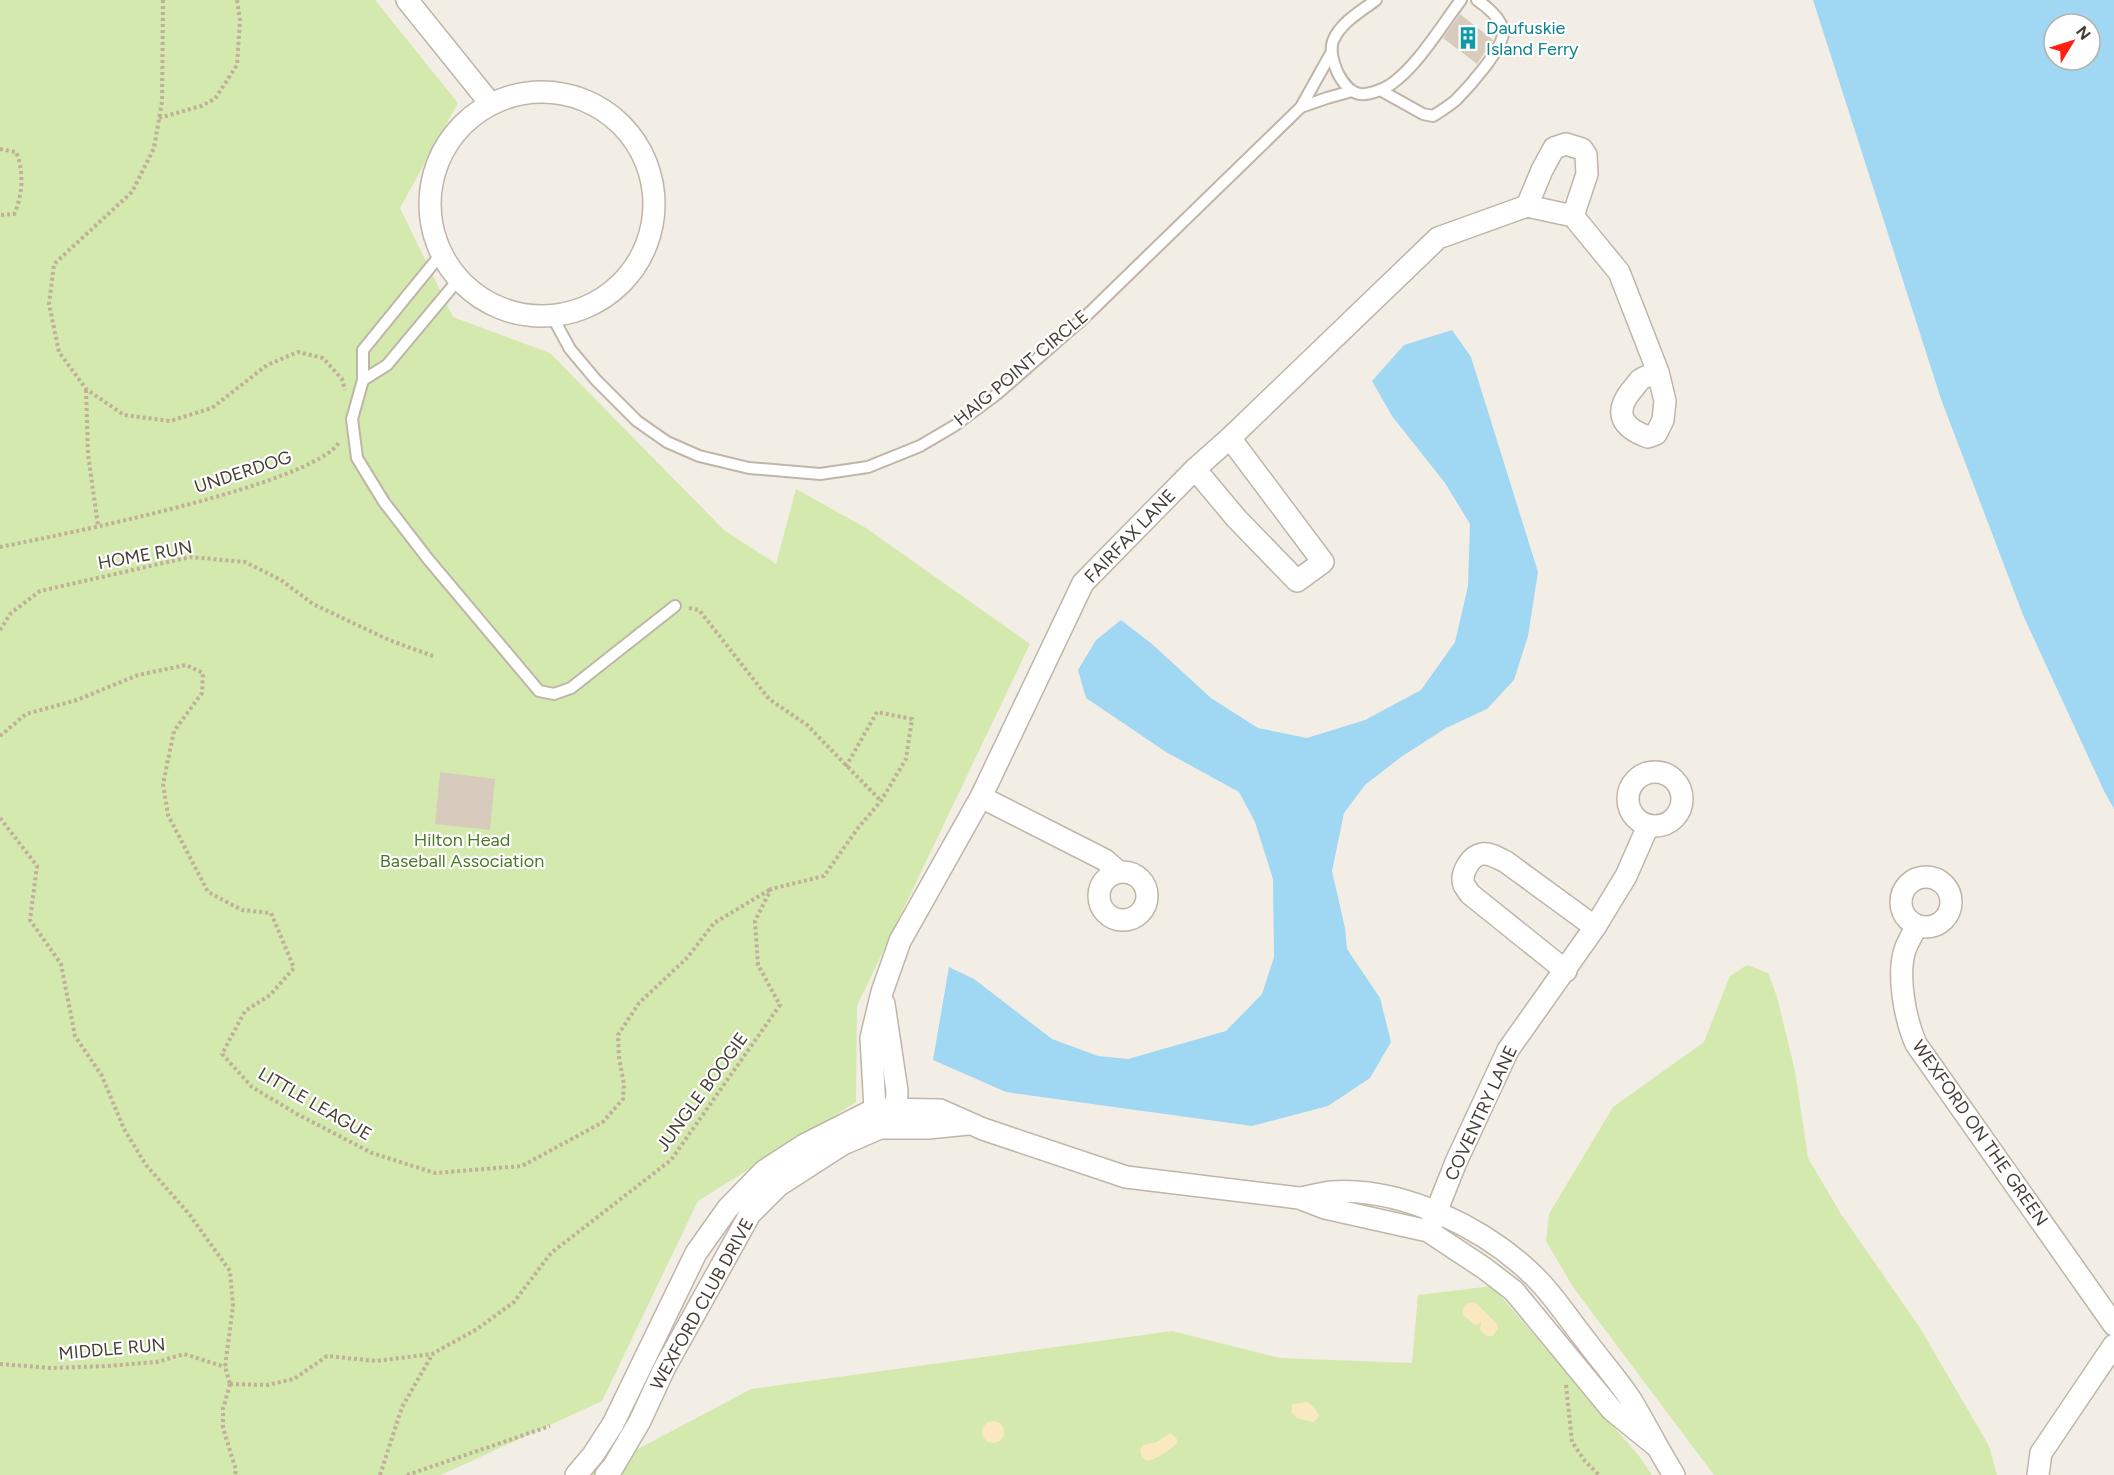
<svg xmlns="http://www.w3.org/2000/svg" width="2114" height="1475" font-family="Figtree,sans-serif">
	<rect width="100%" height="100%" fill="#f3eee5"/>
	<!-- green -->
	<g fill="#d3e9ad">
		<path d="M0 0H375L458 103 400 208 453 317 550 353 724 530 776 564 796 489 866 528 1030 644 857 1006 856 1102 698 1201 602 1401 441 1475H0Z"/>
		<path d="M1747 965 1768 973 1777 997 1795 1071 1808 1158 1841 1214 1920 1328 1989 1446 1997 1475H1714L1573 1287 1546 1241 1549 1214 1613 1107 1704 1042 1730 976Z"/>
		<path d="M1492 1286 1639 1456 1652 1475H589L751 1389 1172 1331 1280 1358 1412 1363 1418 1295Z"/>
	</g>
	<!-- sand -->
	<g fill="#f9e8c0">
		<path d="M1475 1302 1497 1324 1498 1328 1493 1336H1486L1480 1330 1481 1322 1476 1326 1463 1315V1309L1467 1304Z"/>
		<path d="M1306 1402 1311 1404 1319 1415 1317 1419 1313 1422 1297 1418 1291 1412 1292 1404Z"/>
		<circle cx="993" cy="1432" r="11"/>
		<path d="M1170 1433 1177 1439V1443C1168 1451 1158 1459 1147 1461L1142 1457 1140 1450 1143 1445 1157 1442Z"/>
	</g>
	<!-- water -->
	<g fill="#a0d7f2" fill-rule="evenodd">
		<path d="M1813 0H2114V809L2104 791 2023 615 1941 399ZM2054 24H2090V60H2054Z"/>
		<path d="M1452 330 1471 357 1538 572 1528 636 1514 680 1487 709 1446 728 1401 757 1365 785 1344 813 1332 871 1345 928 1347 949 1380 998 1391 1042 1370 1078 1328 1106 1252 1126 1006 1092 933 1060 949 967 974 979 1052 1039 1098 1056 1128 1059 1226 1031 1262 994 1274 957 1273 879 1255 822 1239 792 1166 752 1086 698 1078 670 1096 640 1121 620 1152 644 1211 698 1258 728 1307 738 1365 720 1421 690 1455 642 1468 586 1470 524 1445 483 1392 416 1372 381 1404 345Z"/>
	</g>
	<!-- building -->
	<g fill="#d8cbbd">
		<path d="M1460 14 1493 40 1477 64 1443 38Z"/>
		<path d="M440 772 495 779 490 830 435 824Z"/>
	</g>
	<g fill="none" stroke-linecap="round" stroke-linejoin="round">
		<!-- lane casing -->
		<g stroke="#bfb5a8" stroke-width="14">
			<g id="lane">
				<path d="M1376 0C1361 11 1340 23 1333 41 1327 57 1342 91 1360 94 1369 95 1382 90 1390 85 1417 67 1441 26 1461 0"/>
				<path d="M1380 90 1423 114 1433 116C1441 111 1449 106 1456 100 1468 88 1505 47 1503 31 1502 19 1486 6 1477 0"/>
				<path d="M1301 107 1327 98 1352 91"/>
				<path d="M441 254 363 350V380L352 419 357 458 384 502 428 559 539 691 554 694 571 688 675 606"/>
				<path d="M552 316 570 349 596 380 637 421 667 442 699 456 749 468 820 474 868 467 920 446 954 426 997 394 1085 317 1301 107 1330 55"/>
				<path d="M363 380 387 365 458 280"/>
			</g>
		</g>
		<!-- street casing -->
		<g stroke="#bfb5a8" stroke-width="24">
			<g id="street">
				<path d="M407 0 490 103"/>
				<circle cx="542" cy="204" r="112"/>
				<path d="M1527 206 1542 170 1554 148 1566 144 1582 149 1586 155 1587 174 1573 216"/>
				<path d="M1195 469 1236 518 1297 581 1323 562 1230 438"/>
				<circle cx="1655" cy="799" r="27"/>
				<path d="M981 797 1105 860 1119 872"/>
				<circle cx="1123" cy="896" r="24"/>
				<circle cx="1926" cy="902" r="25"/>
				<path d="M1917 926C1913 933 1909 940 1906 947 1896 972 1905 1019 1916 1044L2114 1325"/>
				<path d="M1566 971 1470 894C1468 891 1466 888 1464 885 1460 874 1470 856 1482 854 1491 853 1498 858 1506 862L1595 927"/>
				<path d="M884 1004 897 1091 896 1109 899 1122"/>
				<path d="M880 1128 875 1109 871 1038 882 992 900 941 981 797 1083 583 1195 469 1230 438 1438 238 1527 206 1573 216 1619 272 1658 372 1665 401 1663 420 1656 434 1648 437C1623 428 1613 414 1631 391 1634 388 1637 383 1640 380 1645 376 1653 375 1658 372"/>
				<path d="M1301 1198C1311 1196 1322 1193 1332 1192 1403 1187 1487 1229 1536 1278 1555 1297 1570 1321 1587 1342 1601 1361 1618 1380 1631 1400 1646 1425 1659 1451 1674 1475"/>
				<path d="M1431 1225 1456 1162 1508 1050 1595 927 1626 876 1648 826"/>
				<path d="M576 1475 593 1455 613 1424 696 1253 728 1208 764 1171 804 1145 875 1109 940 1110 983 1129 1126 1177 1299 1198 1325 1208 1428 1231 1484 1268 1514 1291 1612 1410 1655 1445"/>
				<path d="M606 1475 613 1467 640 1421 664 1369 750 1214 778 1186 843 1144 880 1128H928L968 1124"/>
				<path d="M2038 1475 2041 1453 2114 1345"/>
			</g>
		</g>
		<!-- path -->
		<g stroke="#c1af99" stroke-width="4" stroke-dasharray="3 3" stroke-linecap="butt">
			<path d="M163 0 162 102 154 148 132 192 54 264 49 304 59 352 86 389 124 415 170 421 212 408 267 365 298 352 323 358 342 379 345 390"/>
			<path d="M159 118 201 106 215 99 237 65 240 20 237 0"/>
			<path d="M0 149 16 152C24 170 23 196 14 214L0 215"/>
			<path d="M86 390 88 454 98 526"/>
			<path d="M0 547C56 536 316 484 339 442"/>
			<path d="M689 608 699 610 769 699 807 725 881 801"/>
			<path d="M0 630 11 613 40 591 190 557 245 562 281 580 313 604 389 640 433 656"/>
			<path d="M0 736 26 714 77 700 138 675 186 665 203 673 202 693 174 731 163 784 168 815 208 892 242 910 271 913 294 968 270 995 245 1011 222 1054 252 1087 297 1114 372 1153 435 1173 522 1166 603 1122 623 1099 624 1085 619 1057 618 1035 639 1003 687 958 714 923 771 889"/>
			<path d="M0 818 37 866 30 920 61 964 75 1036 102 1076 124 1129 146 1165 189 1214 230 1271 233 1306 225 1367 230 1384"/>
			<path d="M0 1364 52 1368 109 1366 157 1362 184 1354 225 1367"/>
			<path d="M230 1384 267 1385 294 1379 327 1356 376 1361 432 1354 477 1329 514 1302 551 1253 671 1160 780 1005 758 965 755 921 771 889 824 876 858 828 881 801 906 759 912 719 877 712 845 768"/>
			<path d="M230 1384 223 1409V1428L236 1470 235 1475"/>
			<path d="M1566 1385 1572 1442 1585 1461 1599 1475"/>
			<path d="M380 1475 402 1407 432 1355"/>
			<path d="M407 1475 550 1426"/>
		</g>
		<!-- lane -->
		<use href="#lane" stroke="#fff" stroke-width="10"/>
		<!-- street -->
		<use href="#street" stroke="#fff" stroke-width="21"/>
	</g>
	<!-- icons -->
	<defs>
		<g id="building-bare" transform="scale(1.8)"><path d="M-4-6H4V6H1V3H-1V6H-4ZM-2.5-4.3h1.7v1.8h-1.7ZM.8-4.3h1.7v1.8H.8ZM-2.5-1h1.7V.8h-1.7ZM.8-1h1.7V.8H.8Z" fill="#0f9aa8" stroke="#fff" stroke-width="2.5" paint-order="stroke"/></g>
	</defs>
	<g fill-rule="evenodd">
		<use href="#building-bare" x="1468" y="38"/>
	</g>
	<g text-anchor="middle" stroke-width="4.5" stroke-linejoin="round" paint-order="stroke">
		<!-- culture labels -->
		<g font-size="18" fill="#0d838f" stroke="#fff" text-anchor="start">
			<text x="1486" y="34">Daufuskie<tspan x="1486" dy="21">Island Ferry</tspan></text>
		</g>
		<!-- street labels -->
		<g font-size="18" fill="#463e35" stroke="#fff">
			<text transform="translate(1021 368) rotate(-40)" y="6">HAIG POINT CIRCLE</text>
			<text transform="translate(243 472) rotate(-18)" y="6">UNDERDOG</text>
			<text transform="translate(1130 536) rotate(-46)" y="6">FAIRFAX LANE</text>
			<text transform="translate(145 555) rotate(-10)" y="6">HOME RUN</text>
			<text transform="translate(702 1092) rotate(-54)" y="6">JUNGLE BOOGIE</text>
			<text transform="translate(315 1104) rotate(30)" y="6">LITTLE LEAGUE</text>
			<text transform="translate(1481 1113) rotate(-65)" y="6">COVENTRY LANE</text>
			<text transform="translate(1980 1133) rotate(55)" y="6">WEXFORD ON THE GREEN</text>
			<text transform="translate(702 1304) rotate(-61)" y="6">WEXFORD CLUB DRIVE</text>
			<text transform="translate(112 1349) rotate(-5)" y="6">MIDDLE RUN</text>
		</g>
		<!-- park labels -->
		<g font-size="18" fill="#4d7926" stroke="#fff">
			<text x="462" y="846">Hilton Head<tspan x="462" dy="21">Baseball Association</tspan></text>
		</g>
	</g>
	<!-- north arrow -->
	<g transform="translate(2072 42) rotate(52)"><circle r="28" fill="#ffffff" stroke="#b5b2ae" stroke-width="1.5"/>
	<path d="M0-4.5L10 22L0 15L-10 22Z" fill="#ff2010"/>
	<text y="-9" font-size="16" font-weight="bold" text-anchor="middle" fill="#463e35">N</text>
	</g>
</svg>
